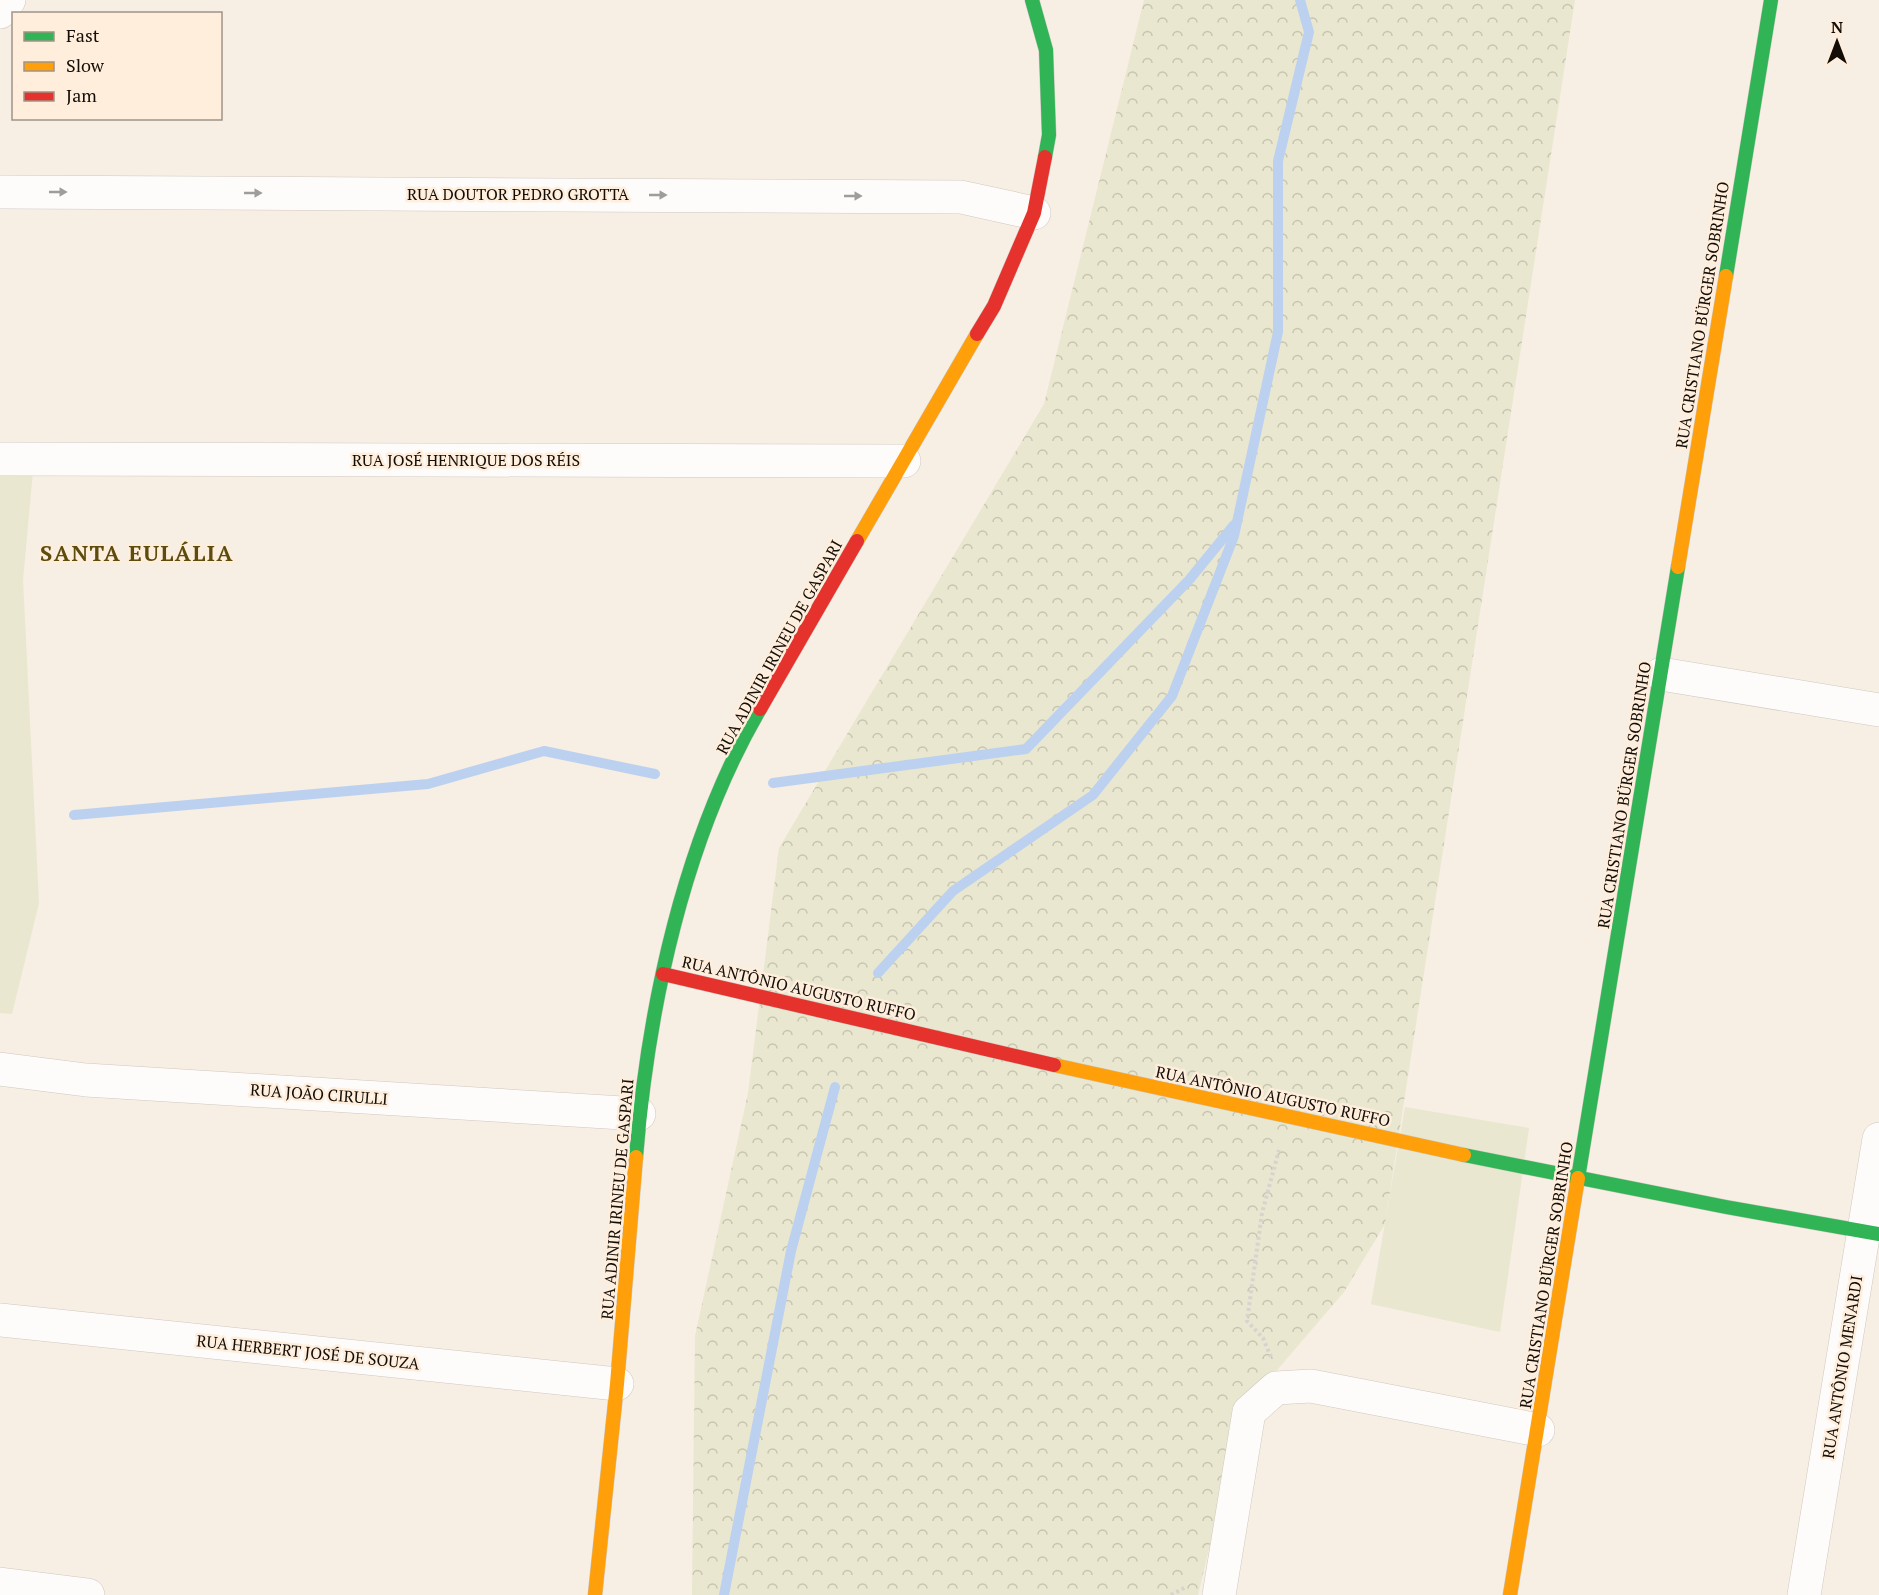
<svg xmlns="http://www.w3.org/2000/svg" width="1879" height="1595" font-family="'PT Serif',serif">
	<defs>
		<pattern id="forest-crowns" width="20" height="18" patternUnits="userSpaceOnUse" patternTransform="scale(1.5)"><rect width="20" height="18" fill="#e9e7cf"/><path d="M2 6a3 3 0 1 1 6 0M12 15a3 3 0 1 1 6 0" fill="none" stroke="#c7c5b0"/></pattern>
	</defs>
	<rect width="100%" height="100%" fill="#f7eee4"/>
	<!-- green -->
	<g fill="#e9e7cf">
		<path d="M33 471 23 580 39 903 12 1014 0 1013V472Z"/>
		<path d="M1405 1107 1529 1128 1500 1332 1371 1304Z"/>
	</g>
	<!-- forest -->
	<path fill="url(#forest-crowns)" d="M1144 0H1575L1385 1224 1344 1292 1242 1411 1198 1595H692L695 1336 748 1093 779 848 1044 404Z"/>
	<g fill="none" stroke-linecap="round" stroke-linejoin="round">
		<!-- stream -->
		<g stroke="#bcd1f0" stroke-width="10">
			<path d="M773 783 1026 749 1189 580 1234 525"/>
			<path d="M74 815 428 784 544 751 655 774"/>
			<path d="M878 973 953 891 1093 795 1172 696 1234 536 1278 332V161L1309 32 1300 0"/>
			<path d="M724 1595 791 1251 835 1087"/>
		</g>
		<!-- street casing -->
		<g stroke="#cfc8c0" stroke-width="34">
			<g id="street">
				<path d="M0 12 9 0"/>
				<path d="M0 192 961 197 1034 213"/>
				<path d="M0 459 904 461"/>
				<path d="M1661 674 1879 710"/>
				<path d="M0 1069 86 1080 639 1114"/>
				<path d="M0 1320 617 1384"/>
				<path d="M0 1584 88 1595"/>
				<path d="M1219 1595 1249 1412 1276 1388 1311 1386 1538 1430"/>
				<path d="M1804 1595 1879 1139"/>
			</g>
		</g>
		<!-- fast casing -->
		<g stroke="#cfc8c0" stroke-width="15">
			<g id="fast">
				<path d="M1032 0 1046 50 1049 135 1045 157"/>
				<path d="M1726 276 1771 0"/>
				<path d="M1464 1155 1726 1207 1879 1234"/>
				<path d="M636 1157C648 1007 684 839 760 709"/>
				<path d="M1578 1178 1678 567"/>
			</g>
		</g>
		<!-- slow casing -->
		<g stroke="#cfc8c0" stroke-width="15">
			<g id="slow">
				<path d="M857 541 977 334"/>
				<path d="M1678 567 1726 276"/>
				<path d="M1054 1065 1464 1155"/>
				<path d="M595 1595 617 1384 636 1157"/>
				<path d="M1510 1595 1578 1178"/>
			</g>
		</g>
		<!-- jam casing -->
		<g stroke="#cfc8c0" stroke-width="15">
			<g id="jam">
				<path d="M977 334 994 306 1034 213 1045 157"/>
				<path d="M760 709 857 541"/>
				<path d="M663 974 1054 1065"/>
			</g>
		</g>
		<!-- path -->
		<g stroke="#d6d3d0" stroke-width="4" stroke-dasharray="3 3" stroke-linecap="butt">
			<path d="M1271 1357 1263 1338 1247 1321 1262 1213 1279 1150"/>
			<path d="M1171 1595 1186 1587"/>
		</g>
		<!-- street -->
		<use href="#street" stroke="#fefcfb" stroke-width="33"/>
		<!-- fast -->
		<use href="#fast" stroke="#30b455" stroke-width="14"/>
		<!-- slow -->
		<use href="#slow" stroke="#ff9f0a" stroke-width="14"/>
		<!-- jam -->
		<use href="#jam" stroke="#e5322d" stroke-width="14"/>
	</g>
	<!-- one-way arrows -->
	<defs><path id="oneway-solid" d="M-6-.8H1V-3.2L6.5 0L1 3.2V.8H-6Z" transform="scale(1.5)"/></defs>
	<g fill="#a09c99">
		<use href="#oneway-solid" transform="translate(58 192)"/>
		<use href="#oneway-solid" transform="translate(253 193)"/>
		<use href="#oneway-solid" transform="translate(658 195)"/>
		<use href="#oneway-solid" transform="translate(853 196)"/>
	</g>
	<g text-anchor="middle" stroke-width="5" stroke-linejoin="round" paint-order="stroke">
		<!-- street labels -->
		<g font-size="16" fill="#120d07" stroke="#ffeedc">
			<text x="518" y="200">RUA DOUTOR PEDRO GROTTA</text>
			<text transform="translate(1702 315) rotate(-81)" y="6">RUA CRISTIANO BÜRGER SOBRINHO</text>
			<text x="466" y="466">RUA JOSÉ HENRIQUE DOS RÉIS</text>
			<text transform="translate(779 647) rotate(-61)" y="6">RUA ADINIR IRINEU DE GASPARI</text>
			<text transform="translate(1624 795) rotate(-81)" y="6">RUA CRISTIANO BÜRGER SOBRINHO</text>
			<text transform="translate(799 988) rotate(13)" y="6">RUA ANTÔNIO AUGUSTO RUFFO</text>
			<text transform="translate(319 1094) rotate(4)" y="6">RUA JOÃO CIRULLI</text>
			<text transform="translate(1273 1096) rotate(12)" y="6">RUA ANTÔNIO AUGUSTO RUFFO</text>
			<text transform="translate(617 1199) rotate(-85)" y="6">RUA ADINIR IRINEU DE GASPARI</text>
			<text transform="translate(1546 1275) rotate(-81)" y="6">RUA CRISTIANO BÜRGER SOBRINHO</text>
			<text transform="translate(308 1352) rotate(6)" y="6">RUA HERBERT JOSÉ DE SOUZA</text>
			<text transform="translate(1842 1367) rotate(-81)" y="6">RUA ANTÔNIO MENARDI</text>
		</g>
		<!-- district labels -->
		<g font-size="22" font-weight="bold" letter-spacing="1.5" fill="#5c4c0d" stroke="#ffeedc">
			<text x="137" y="561">SANTA EULÁLIA</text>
		</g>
	</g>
	<!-- legend -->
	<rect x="12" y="12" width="210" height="108" fill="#ffeedc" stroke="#a09487" stroke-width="1.5"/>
	<rect x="24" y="32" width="30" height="9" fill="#30b455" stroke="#a09487" stroke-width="1.5"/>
	<text x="66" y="42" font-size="18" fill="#120d07">Fast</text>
	<rect x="24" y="62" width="30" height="9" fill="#ff9f0a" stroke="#a09487" stroke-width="1.5"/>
	<text x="66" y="72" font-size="18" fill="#120d07">Slow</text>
	<rect x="24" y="92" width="30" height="9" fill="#e5322d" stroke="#a09487" stroke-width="1.5"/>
	<text x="66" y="102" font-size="18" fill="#120d07">Jam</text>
	<!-- north arrow -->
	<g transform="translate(1837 42)" stroke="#ffeedc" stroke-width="4.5" paint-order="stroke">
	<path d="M0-4.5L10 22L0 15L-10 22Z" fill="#120d07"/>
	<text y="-9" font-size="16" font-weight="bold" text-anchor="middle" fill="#120d07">N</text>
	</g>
</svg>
